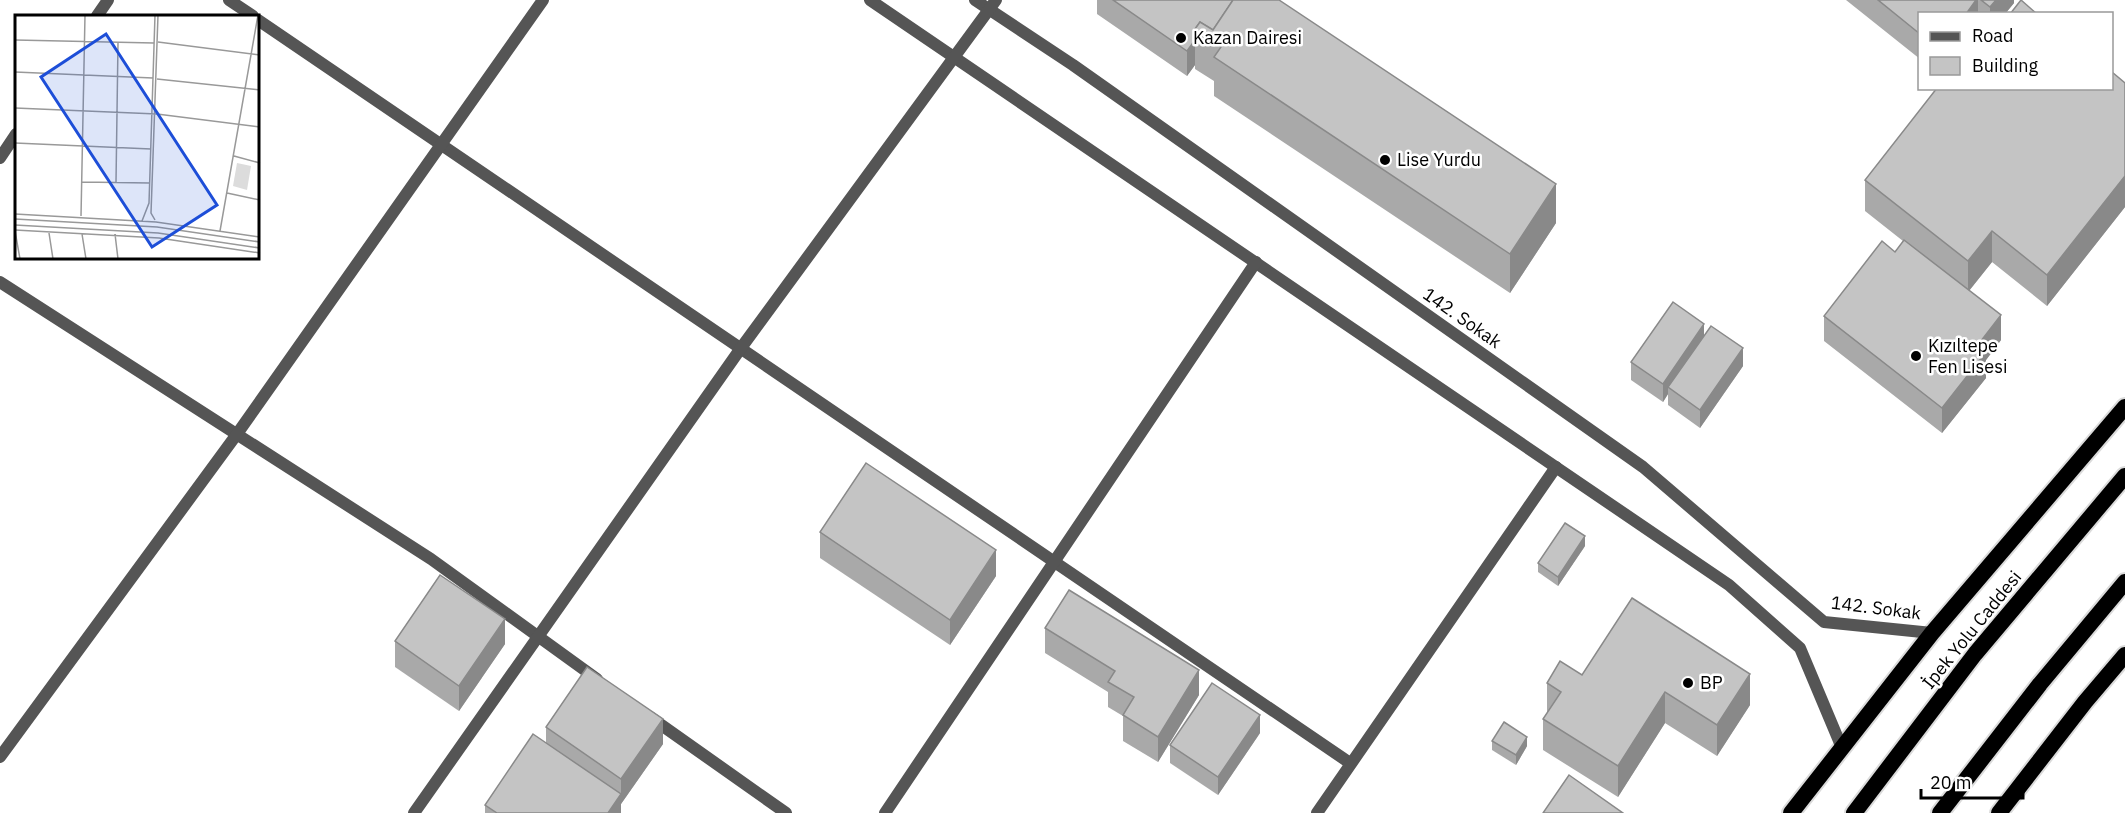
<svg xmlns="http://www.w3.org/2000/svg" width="2125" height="813" font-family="'IBM Plex Sans',sans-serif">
	<rect width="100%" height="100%" fill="#fff"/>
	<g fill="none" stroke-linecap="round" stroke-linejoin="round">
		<!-- trunk casing -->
		<g stroke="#dbdbdb" stroke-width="20">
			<g id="trunk">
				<path d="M1791 813 1932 633 2125 407"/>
				<path d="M1854 813 1975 654 2125 476"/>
				<path d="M1940 813 2040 684 2125 582"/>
				<path d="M1999 813 2085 702 2125 655"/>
			</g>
		</g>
		<!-- minor -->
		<g stroke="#555" stroke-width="12">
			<path d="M229 0 253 16"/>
			<path d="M870 0 1729 585 1800 648 1842 748"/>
			<path d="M975 0 1073 65 1643 467 1824 622 1932 633"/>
			<path d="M97 16 108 0"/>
			<path d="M258 20 1350 763"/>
			<path d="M0 158 16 134"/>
			<path d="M0 282 431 559 597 679"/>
			<path d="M650 717 786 813"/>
			<path d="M0 757 237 434 543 0"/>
			<path d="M414 813 741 348 996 0"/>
			<path d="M885 813 1256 262"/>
			<path d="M1317 813 1556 467"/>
		</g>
		<!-- trunk -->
		<use href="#trunk" stroke="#000" stroke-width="16"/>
	</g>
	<!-- wall -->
	<g fill="#a9a9a9">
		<path d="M1097 0H1279L1556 223 1510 293 1214 96V81L1195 69V65L1187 76 1097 14Z"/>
		<path d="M1846 0H2014V3L2005 14H1920V59Z"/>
		<path d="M2125 83V207L2047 306 1992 262 1969 291 2001 340 1986 360V378L1942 433 1824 341V316L1895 252 1903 241 1865 211V180Z"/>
		<path d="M1704 335 1743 366 1700 428 1668 405V394L1663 402 1631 380V362Z"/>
		<path d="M820 532 996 576 950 645 820 558Z"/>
		<path d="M1585 546 1558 586 1538 572V563Z"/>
		<path d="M1045 628 1199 695 1158 762 1123 741V716L1108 707V692L1045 653Z"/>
		<path d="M395 641 505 644 459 711 395 667Z"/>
		<path d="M1582 675 1750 705 1717 756 1665 723 1618 797 1543 750V719L1547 713V683Z"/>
		<path d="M546 727 663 744 621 804V813H485V805L546 743Z"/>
		<path d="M1260 733 1218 795 1170 763V745Z"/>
		<path d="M1492 741 1527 746 1516 765 1492 750Z"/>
	</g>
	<!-- shaded-wall -->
	<g fill="#898989">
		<path d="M1976 0H1978V14H1966Z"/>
		<path d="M1996 0H2014V3L2005 14H1990V7Z"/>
		<path d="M1195 40V65L1187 76V51Z"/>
		<path d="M2125 176V207L2047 306V275Z"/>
		<path d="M1556 184V223L1510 293V254Z"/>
		<path d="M1992 231V262L1968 292V261Z"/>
		<path d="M2001 315V340L1986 360V378L1942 433V408L1977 346Z"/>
		<path d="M1704 324V342L1668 387V394L1663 402V384Z"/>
		<path d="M1743 348V366L1700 428V410Z"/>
		<path d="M1585 536V546L1558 586V577Z"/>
		<path d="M996 550V576L950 645V620Z"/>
		<path d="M505 619V644L459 711V686Z"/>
		<path d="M1199 670V695L1158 762V737Z"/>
		<path d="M1750 674V705L1717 756V725Z"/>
		<path d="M1665 692V723L1618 797V766Z"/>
		<path d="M1260 715V733L1218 795V777Z"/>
		<path d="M663 719V744L621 804V779Z"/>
		<path d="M1527 737V746L1516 765V755Z"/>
		<path d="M621 794V813H608Z"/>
	</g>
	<!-- building -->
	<g fill="#c4c4c4" stroke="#898989" stroke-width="1.5">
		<path d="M1113 0H1233L1213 30 1200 22 1195 29V40L1187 51Z"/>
		<path d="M1233 0H1279L1556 184 1510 254 1214 57 1221 47 1195 29 1200 22 1213 30Z"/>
		<path d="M1878 0H1976L1966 14H1920V34Z"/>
		<path d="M1981 0H1996L1990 7Z"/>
		<path d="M2021 0 2037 14H2010Z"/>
		<path d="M2112 72 2125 83V176L2047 275 1992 231 1968 261 1865 180 1937 88H2112Z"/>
		<path d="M1904 240 2001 315 1977 346 1986 352 1942 408 1824 316 1882 241 1895 252Z"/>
		<path d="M1673 302 1704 324 1663 384 1631 362Z"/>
		<path d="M1711 326 1743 348 1700 410 1668 387Z"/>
		<path d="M866 463 996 550 950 620 820 532Z"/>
		<path d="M1565 523 1585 536 1558 577 1538 563Z"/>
		<path d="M440 575 505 619 459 686 395 641Z"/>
		<path d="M1069 590 1199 670 1158 737 1123 715 1134 697 1108 682 1115 671 1045 628Z"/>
		<path d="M1632 598 1750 674 1717 725 1665 692 1618 766 1543 719 1561 692 1547 683 1560 661 1582 675Z"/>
		<path d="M587 667 663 719 621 779 546 727Z"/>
		<path d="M1212 683 1260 715 1218 777 1170 745Z"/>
		<path d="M1504 722 1527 737 1516 755 1492 741Z"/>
		<path d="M533 734 621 794 608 813H497L485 805Z"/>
		<path d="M1569 775 1623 813H1543Z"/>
	</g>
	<!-- markers -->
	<g fill="#000" stroke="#fff" stroke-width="2">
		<circle cx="1181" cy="38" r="6"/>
		<circle cx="1385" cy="160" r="6"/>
		<circle cx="1916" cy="356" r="6"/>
		<circle cx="1688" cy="683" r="6"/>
	</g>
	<g text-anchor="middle" stroke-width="5" stroke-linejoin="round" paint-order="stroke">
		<!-- poi labels -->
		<g font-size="18" fill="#000" stroke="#fff" text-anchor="start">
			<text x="1193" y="44">Kazan Dairesi</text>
			<text x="1397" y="166">Lise Yurdu</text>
			<text x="1928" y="352">Kızıltepe<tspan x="1928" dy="21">Fen Lisesi</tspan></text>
			<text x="1700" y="689">BP</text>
		</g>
		<!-- street labels -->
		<g font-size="18" fill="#000" stroke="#fff">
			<text transform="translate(1462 318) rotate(35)" y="6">142. Sokak</text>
			<text transform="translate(1876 608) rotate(7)" y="6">142. Sokak</text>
			<text transform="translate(1972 630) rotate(-51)" y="6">İpek Yolu Caddesi</text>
		</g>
	</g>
	<!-- overview -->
	<g transform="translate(15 15)">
		<rect width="244" height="244" fill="#fff"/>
		<path d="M222 148 236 151 232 175 218 171Z" fill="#dcdcdc"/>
		<path fill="none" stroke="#999" stroke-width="1.5" d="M0 25 139 28M143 27 245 40M0 57 138 63M142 64 245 75M0 93 142 99 245 112M0 128 136 134M219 141 245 148M66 167 135 168M101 167 103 28M212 178 245 185M0 199 141 207 245 222M66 201 70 0M0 204 142 212 245 227M140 205 136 198 143 0M127 206 134 188 140 0M0 210 143 218 245 233M0 215 144 223 245 238M0 216 5 244M205 216 243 0M34 218 38 244M67 219 71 244M100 219 103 244"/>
		<path fill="#1d4ed8" fill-opacity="0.15" stroke="#1d4ed8" stroke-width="3" d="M91 19 202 190 137 232 26 62Z"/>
		<rect width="244" height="244" fill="none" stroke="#000" stroke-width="3"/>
	</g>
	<!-- legend -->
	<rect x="1918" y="12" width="195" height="78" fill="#ffffff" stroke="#999999" stroke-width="1.5"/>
	<rect x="1930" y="32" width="30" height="9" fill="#555555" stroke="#999999" stroke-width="1.5"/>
	<text x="1972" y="42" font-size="18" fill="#000000">Road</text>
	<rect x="1930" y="57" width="30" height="18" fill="#c4c4c4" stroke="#999999" stroke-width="1.5"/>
	<text x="1972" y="72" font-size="18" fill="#000000">Building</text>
	<!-- scale -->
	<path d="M1921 789v9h102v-9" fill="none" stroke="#000000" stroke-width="3"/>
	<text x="1930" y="789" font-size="18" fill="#000000" stroke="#ffffff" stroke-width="4.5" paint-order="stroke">20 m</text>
</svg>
